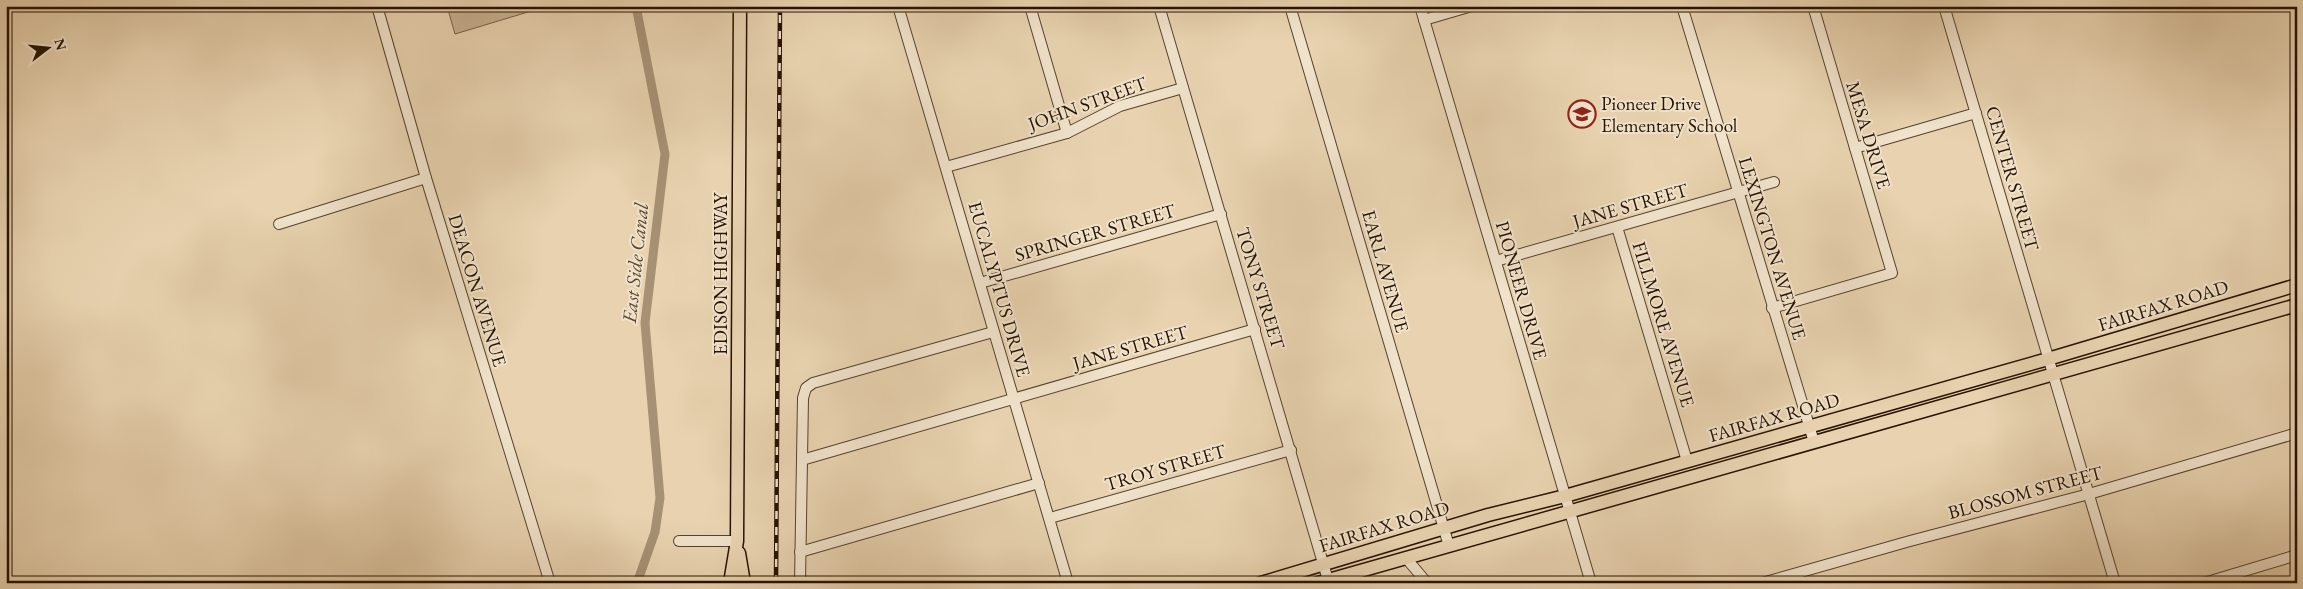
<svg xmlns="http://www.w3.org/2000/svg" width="2303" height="589" font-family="'EB Garamond',serif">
	<rect width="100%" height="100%" fill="#e8d2af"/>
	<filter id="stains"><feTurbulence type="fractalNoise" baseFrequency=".004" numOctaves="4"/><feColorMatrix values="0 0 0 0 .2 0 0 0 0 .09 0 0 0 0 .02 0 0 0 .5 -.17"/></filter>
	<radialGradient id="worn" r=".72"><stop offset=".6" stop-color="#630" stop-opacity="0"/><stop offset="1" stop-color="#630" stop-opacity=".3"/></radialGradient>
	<!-- green -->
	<path fill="#c7b191" stroke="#766248" d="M447 6H548L455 34Z"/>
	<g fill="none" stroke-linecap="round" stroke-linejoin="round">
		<!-- canal -->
		<path stroke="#a69174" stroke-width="9" d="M636 6 665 154 645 323 660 498 655 532 637 583"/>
		<!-- minor casing -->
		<g stroke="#56422c" stroke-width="12">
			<g id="minor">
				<path d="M377 6 426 178 550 583"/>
				<path d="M898 6 1068 583"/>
				<path d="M1030 6 1067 133"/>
				<path d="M1159 6 1328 580"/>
				<path d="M1290 6 1449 546"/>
				<path d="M1420 6 1591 583"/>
				<path d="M1682 6 1814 442"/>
				<path d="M1944 6 2115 583"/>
				<path d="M1424 20 1472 6"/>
				<path d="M1855 148 1976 113"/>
				<path d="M946 167 1067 133 1120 106 1183 88"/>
				<path d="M279 224 426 178"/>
				<path d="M1617 227 1687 461"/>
				<path d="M1496 261 1774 182"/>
				<path d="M980 283 1221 214"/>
				<path d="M1772 308 1892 273 1813 6"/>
				<path d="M802 460 1255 329"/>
				<path d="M1050 518 1291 450"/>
				<path d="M679 541H737"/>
				<path d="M800 552 1039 483"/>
				<path d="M1406 558 1427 583"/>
				<path d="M800 583 803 398 806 388 813 383 993 332"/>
				<path d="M1762 583 1910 541 2089 494 2297 433"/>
				<path d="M2204 583 2297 555"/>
			</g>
		</g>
		<!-- major casing -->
		<g stroke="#261200" stroke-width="15">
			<g id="major">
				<path d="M739 553 744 583"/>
				<path d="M730 583 737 541 740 6"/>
				<path d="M1261 583 1488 515 1565 496 2048 359 2297 285"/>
				<path d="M1318 583 2297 305"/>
			</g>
		</g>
		<!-- minor -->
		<use href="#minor" stroke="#f0e2cb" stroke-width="10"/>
		<!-- major -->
		<use href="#major" stroke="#e8d2af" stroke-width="12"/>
		<!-- rail casing -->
		<g stroke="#261200" stroke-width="4.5">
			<path id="rail" d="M776 583 780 6"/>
		</g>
		<!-- rail -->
		<use href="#rail" stroke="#f0e2cb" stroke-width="2.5" stroke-dasharray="8" stroke-linecap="butt"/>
	</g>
	<!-- icons -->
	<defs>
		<g id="school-ring" transform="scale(1.4375)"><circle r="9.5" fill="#f0e2cb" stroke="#8f2418" stroke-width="1.5"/><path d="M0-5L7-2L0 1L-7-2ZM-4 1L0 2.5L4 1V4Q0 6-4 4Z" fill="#8f2418"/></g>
	</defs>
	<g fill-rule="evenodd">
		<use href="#school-ring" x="1582" y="114"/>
	</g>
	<g text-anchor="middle" stroke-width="4" stroke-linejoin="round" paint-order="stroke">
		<!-- street labels -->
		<g font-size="19" fill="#261200" stroke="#f0e2cb">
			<text transform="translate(1087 103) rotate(-20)" y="7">JOHN STREET</text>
			<text transform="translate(1869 135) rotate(73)" y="7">MESA DRIVE</text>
			<text transform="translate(2013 178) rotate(74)" y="7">CENTER STREET</text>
			<text transform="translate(1630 205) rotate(-16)" y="7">JANE STREET</text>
			<text transform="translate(1095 232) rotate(-16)" y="7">SPRINGER STREET</text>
			<text transform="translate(1773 248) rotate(73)" y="7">LEXINGTON AVENUE</text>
			<text transform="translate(1386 271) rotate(74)" y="7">EARL AVENUE</text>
			<text transform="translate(720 274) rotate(-90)" y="7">EDISON HIGHWAY</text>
			<text transform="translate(1261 288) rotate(73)" y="7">TONY STREET</text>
			<text transform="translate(1000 289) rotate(74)" y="7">EUCALYPTUS DRIVE</text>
			<text transform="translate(478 290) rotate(73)" y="7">DEACON AVENUE</text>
			<text transform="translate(1522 290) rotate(74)" y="7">PIONEER DRIVE</text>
			<text transform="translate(2163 305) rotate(-17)" y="7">FAIRFAX ROAD</text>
			<text transform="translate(1664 324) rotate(73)" y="7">FILLMORE AVENUE</text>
			<text transform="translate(1130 347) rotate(-16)" y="7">JANE STREET</text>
			<text transform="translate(1774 417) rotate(-16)" y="7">FAIRFAX ROAD</text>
			<text transform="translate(1165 467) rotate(-16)" y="7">TROY STREET</text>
			<text transform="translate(2025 492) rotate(-15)" y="7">BLOSSOM STREET</text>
			<text transform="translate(1384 526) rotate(-17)" y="7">FAIRFAX ROAD</text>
		</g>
		<!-- poi labels -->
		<g font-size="19" fill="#261200" stroke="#f0e2cb" text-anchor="start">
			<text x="1601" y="110">Pioneer Drive<tspan x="1601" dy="22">Elementary School</tspan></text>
		</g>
		<!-- water labels -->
		<g font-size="20" font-style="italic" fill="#59452e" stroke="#f0e2cb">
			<text transform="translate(635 263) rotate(-84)" y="7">East Side Canal</text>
		</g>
	</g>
	<!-- margin -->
	<rect width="2303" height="589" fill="none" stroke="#e8d2af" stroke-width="25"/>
	<rect x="8" y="8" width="2288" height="574" fill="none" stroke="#261200" stroke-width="2.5"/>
	<rect x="12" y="12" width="2278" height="564" fill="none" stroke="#261200"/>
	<!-- north arrow -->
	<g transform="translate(48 48) rotate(74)" stroke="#f0e2cb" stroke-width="4" paint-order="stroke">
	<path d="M0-4L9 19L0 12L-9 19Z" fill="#261200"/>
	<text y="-8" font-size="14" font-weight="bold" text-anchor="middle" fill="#261200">N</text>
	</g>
	<rect width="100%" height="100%" filter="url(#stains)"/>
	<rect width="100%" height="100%" fill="url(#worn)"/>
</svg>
